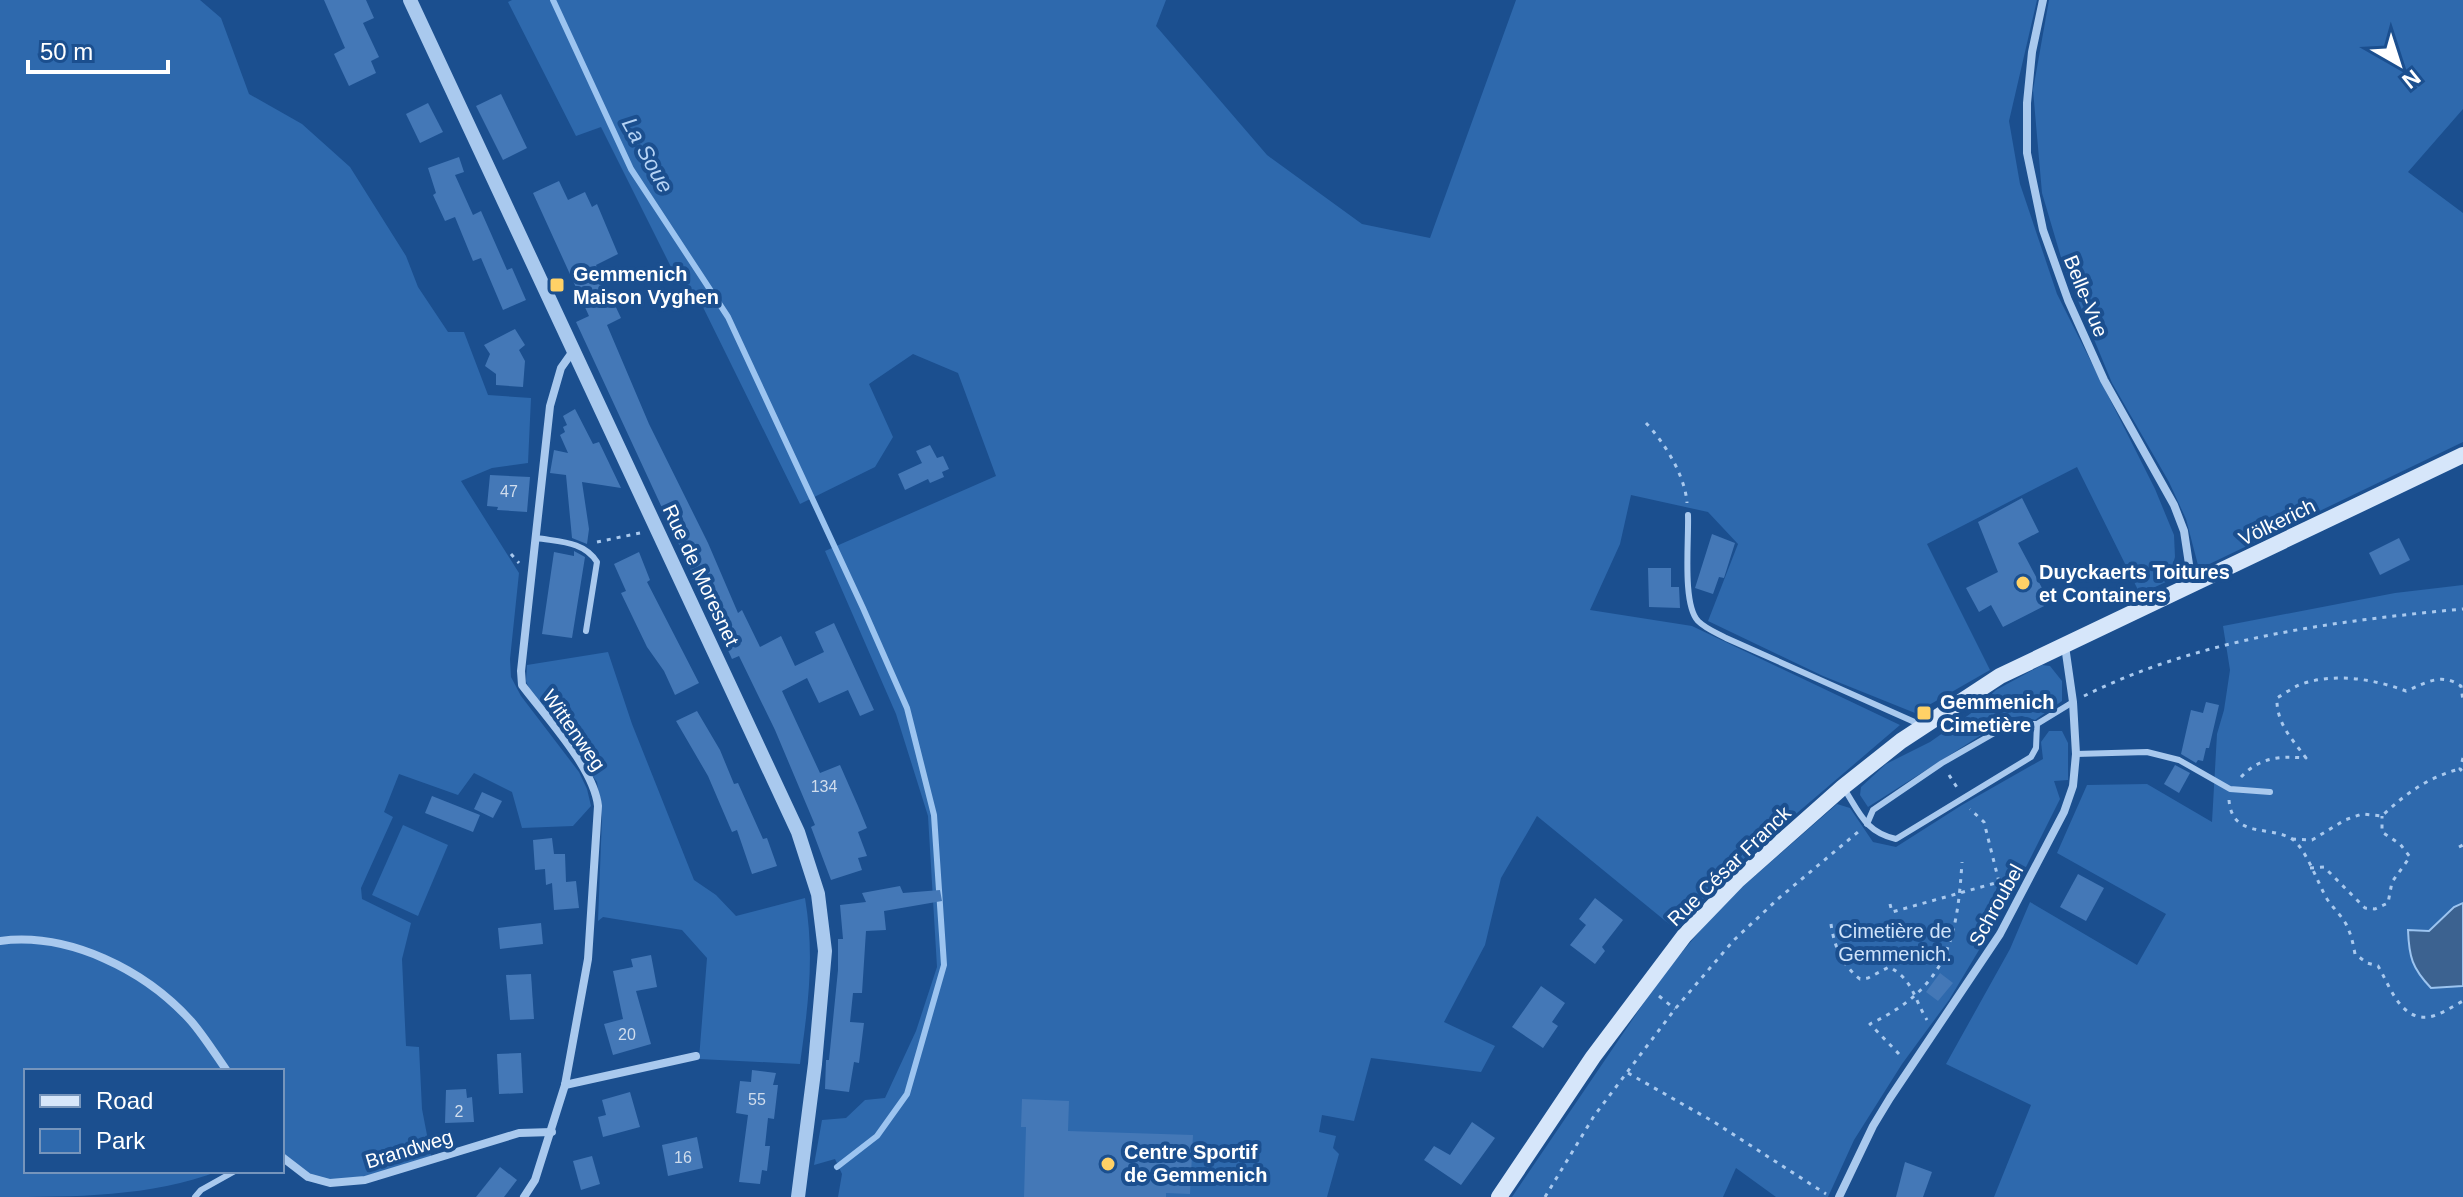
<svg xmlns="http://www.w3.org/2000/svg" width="2463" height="1197" font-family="Arial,sans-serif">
	<rect width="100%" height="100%" fill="#1b4f8f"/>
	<!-- green -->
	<g fill="#2e69ad">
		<path d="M0 0H200L221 18 249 94 302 124 350 167 406 256 418 287 448 332H464L488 395 531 398 528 463 492 468 461 481 519 573 510 659 511 677 521 696 579 772 587 789 591 806 573 826 522 828 512 792 474 773 458 795 399 774 384 812 393 817 361 888 362 899 411 923 402 959 406 1046 419 1047 422 1109 432 1161C398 1171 340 1194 307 1177 298 1172 290 1163 282 1157V1071H26V1171H219C152 1197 73 1197 0 1197Z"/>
		<path d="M512 0H1166L1156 26 1267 155 1362 224 1430 238 1516 0H2037L2009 121 2020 184 2057 294 2155 489 2174 535 2175 557 2168 581 2140 594 2077 467 1927 544 1990 670 1915 713 1823 676 1708 621 1738 544 1708 512 1631 495 1620 544 1590 610 1692 626 1900 725 1741 861 1674 928 1537 816 1501 878 1485 945 1444 1022 1495 1046 1481 1072 1371 1058 1354 1121 1322 1115 1319 1132 1336 1136 1333 1148 1339 1154 1327 1197H838L842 1174 835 1159 814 1165 822 1120 846 1118 865 1100 885 1098 916 1031 937 967 928 816 896 714 825 551 996 476 958 373 913 354 869 384 893 437 875 467 800 504 699 299 677 279 601 127 576 136 508 2Z"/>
		<path d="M2049 0H2463V109L2408 172 2463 213V442L2199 569 2186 519 2169 482 2112 383 2063 264 2042 193 2033 90Z"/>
		<path d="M2463 585V1197H1994L2031 1105 1946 1064 2010 949 2030 902 2137 965 2166 914 2057 853 2087 785 2147 784 2212 822 2217 734 2224 710 2230 670 2223 626 2395 593Z"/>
		<path d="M608 652 632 724 694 880 716 895 736 916 805 898C815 957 808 1006 800 1064L699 1059 707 958 682 930 603 917 598 921 602 817 597 782 531 693 526 681 527 665Z"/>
		<path d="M2042 665 2050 666 2062 681V701L2035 720 2022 716 2008 718 1868 807 1860 795 1861 787 1886 764 1930 742 1970 714 1996 690Z"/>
		<path d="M2049 731H2062L2068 743V780L2054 781 2060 799 2012 895 1949 1000 1902 1064 1854 1140 1828 1197H1776L1736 1168 1723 1197H1512L1662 976 1704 926 1741 888 1837 804 1850 808 1873 842 1896 847 1962 805 2043 759 2041 742Z"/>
		<path d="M403 825 448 845 418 916 372 895Z"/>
	</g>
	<!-- water -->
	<path fill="#3c6290" stroke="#9cc4f0" stroke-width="2" d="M2463 903V986L2431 988C2412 968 2409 957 2408 930L2429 931 2454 907Z"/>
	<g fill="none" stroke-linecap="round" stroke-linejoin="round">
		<!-- stream -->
		<path stroke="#9cc4f0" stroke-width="6" d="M553 0 631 169 728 317 863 608 907 708 934 815 944 965 907 1094 877 1136 837 1167"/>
	</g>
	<!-- building -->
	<g fill="#4478b7">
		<path d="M324 0H366L374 18 363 23 379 57 371 61 376 73 349 86 334 54 345 48Z"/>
		<path d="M501 94 527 148 503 160 476 106Z"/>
		<path d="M428 103 443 132 420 143 406 114Z"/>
		<path d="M459 157 464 172 455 175 473 215 481 211 507 270 512 268 526 300 503 310 481 258 473 261 455 217 445 221 433 195 436 193 428 168Z"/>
		<path d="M559 181 568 200 585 192 592 207 597 204 618 254 596 265 621 318 607 325 649 424 708 543 738 613 742 610 760 647 781 636 795 666 824 652 815 632 834 623 874 710 860 716 848 690 819 703 807 678 782 691 820 773 840 765 858 806 867 828 858 832 867 856 858 858 862 870 831 880 811 827 815 825 775 730 739 656 732 659 576 322 589 316 533 193Z"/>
		<path d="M515 329 525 345 519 350 525 361 523 387 496 385V374L485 366 490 354 484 345Z"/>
		<path d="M575 409 593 444 599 442 621 488 582 482 589 529 587 544 572 538 566 475 550 473 554 450 568 453 560 435 565 432 563 427 567 425 563 416Z"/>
		<path d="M930 445 937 458 943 456 949 469 942 472 944 477 930 483 928 479 905 490 898 474 922 463 916 451Z"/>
		<path d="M490 475 530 477 527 512 497 510 498 507 487 506Z"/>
		<path d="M2022 498 2039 532 2018 543 2050 603 2003 627 1991 605 1979 612 1966 588 1998 572 1978 522Z"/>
		<path d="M1712 534 1735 543 1724 578 1719 577 1713 594 1695 588Z"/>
		<path d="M2399 538 2410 560 2380 575 2369 553Z"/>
		<path d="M574 551 585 557 572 638 542 634 554 552 574 556Z"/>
		<path d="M639 552 650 580 647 582 699 683 675 695 664 671 647 647 621 593 626 591 614 564Z"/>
		<path d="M1648 568H1671V587H1679L1680 608 1649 607Z"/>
		<path d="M2206 702 2219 705 2209 748H2206L2203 761 2198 760 2196 763 2181 754 2191 710 2203 713Z"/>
		<path d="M697 711 720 750 734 784 738 783 763 839 767 838 777 866 752 874 737 830 732 832 708 776 676 721Z"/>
		<path d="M2175 765 2190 773 2179 793 2164 784Z"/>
		<path d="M482 792 502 801 493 818 474 809Z"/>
		<path d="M432 796 480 815 473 832 425 813Z"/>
		<path d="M552 838 554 854H565L566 882 576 881 579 908 554 910 552 883 546 885 545 869 535 870 533 840Z"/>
		<path d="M2078 874 2104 888 2086 921 2060 907Z"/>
		<path d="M900 886 903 893 940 890 942 901 884 911 886 930 866 931 862 993H853L850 1022 864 1023 859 1063 854 1062 849 1092 825 1089 826 1060H829L838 970V939H843L840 905 866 902 862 893Z"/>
		<path d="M1595 898 1623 920 1602 947 1605 951 1595 964 1570 945 1586 925 1579 919Z"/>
		<path d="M541 923 543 944 500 949 498 928Z"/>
		<path d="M651 955 657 987 636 991 651 1044 613 1055 604 1024 623 1019 613 971 633 967 631 959Z"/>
		<path d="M1940 973 1953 983 1938 1001 1926 992Z"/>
		<path d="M531 974 534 1019 510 1020 506 975Z"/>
		<path d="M1541 986 1565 1003 1552 1022 1558 1026 1543 1048 1512 1027Z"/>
		<path d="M521 1053 523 1093 499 1094 497 1054Z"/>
		<path d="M752 1070 776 1073 773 1085H778L774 1119 768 1118 765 1146H770L767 1171 762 1170 760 1184 739 1182 748 1115 736 1113 740 1081 751 1082Z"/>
		<path d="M466 1089 467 1098 472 1097 474 1122 445 1123 446 1090Z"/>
		<path d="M630 1092 640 1127 603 1137 598 1117 606 1115 602 1100Z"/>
		<path d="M1022 1099 1069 1101 1068 1131 1193 1135 1190 1194 1166 1193V1197H1024L1026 1127H1021Z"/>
		<path d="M1472 1122 1495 1138 1461 1185 1424 1160 1434 1146 1450 1155Z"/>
		<path d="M697 1137 703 1168 668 1176 662 1145Z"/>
		<path d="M592 1156 600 1184 581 1190 573 1161Z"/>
		<path d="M1905 1162 1932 1172 1923 1197H1896Z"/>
		<path d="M500 1167 517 1180 504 1197H476Z"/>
	</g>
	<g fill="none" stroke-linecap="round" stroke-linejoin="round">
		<!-- path -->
		<g stroke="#a9c9ee" stroke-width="3" stroke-dasharray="4 6" stroke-linecap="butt">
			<path d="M1646 423C1664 442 1685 475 1687 503"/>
			<path d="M597 542 640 533"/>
			<path d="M511 554 519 563"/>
			<path d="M2084 696C2201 638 2334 621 2463 609"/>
			<path d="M2463 758 2460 769 2463 772"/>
			<path d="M1949 775 1958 789"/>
			<path d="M2241 777C2260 757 2279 756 2306 758 2292 739 2276 723 2277 698 2284 694 2292 688 2299 685 2333 672 2374 679 2406 691 2426 683 2441 672 2461 686L2463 701"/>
			<path d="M2229 800C2232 839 2270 825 2292 839 2306 848 2318 884 2327 899 2333 908 2341 915 2346 924 2351 934 2353 943 2355 954L2367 963 2378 966C2390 986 2400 1020 2428 1017 2439 1016 2453 1006 2463 1001"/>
			<path d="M2292 839 2312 840 2345 820 2362 814 2382 816C2405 794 2428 777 2460 769"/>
			<path d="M2459 847 2463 845"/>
			<path d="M2310 868 2324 867 2365 908 2375 909 2388 903 2392 882 2410 857 2400 844 2382 832V816"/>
			<path d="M1890 904 1892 912 1999 882 1984 822 1970 809"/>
			<path d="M1831 924C1834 946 1842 965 1860 979L1868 978 1889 967C1913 979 1914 999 1927 1020"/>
			<path d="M1659 996 1675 1009"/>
			<path d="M1899 1054 1870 1024C1947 987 1957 941 1962 862"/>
			<path d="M1628 1073 1714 1122 1826 1194"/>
			<path d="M1545 1197 1594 1116 1675 1009 1734 940 1779 898 1858 832"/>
		</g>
		<!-- service -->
		<g stroke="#a9c9ee" stroke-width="6">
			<path d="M1688 515C1689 540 1682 604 1698 621 1706 629 1717 633 1726 638L1919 724"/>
			<path d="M537 538C559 542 584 541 597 562L586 631"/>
			<path d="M2076 754 2147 752 2179 760 2230 789 2270 792"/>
			<path d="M1845 790C1860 814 1866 832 1896 839L2031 757 2036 748 2037 724"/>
			<path d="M1867 824 1873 810 1942 763 2010 724H2037L2073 702"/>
			<path d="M195 1197 201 1190 235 1171"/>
		</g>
		<!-- minor -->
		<g stroke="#a9c9ee" stroke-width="8">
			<path d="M2043 0 2032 52 2027 103V153L2043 230 2068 300 2104 380 2174 505 2184 531 2192 584"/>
			<path d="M0 941C69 932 145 970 191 1021 204 1036 215 1054 227 1071"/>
			<path d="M565 1085 696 1056"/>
			<path d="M282 1157 308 1177 330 1183 365 1180 519 1133 552 1132"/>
			<path d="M524 1197 535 1180 565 1085 588 959 598 806C594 768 546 717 522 685L521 671 550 406 561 368 573 351"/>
			<path d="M1839 1197 1873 1126 1890 1098 2000 934 2064 812 2073 786 2076 754 2073 702 2065 646"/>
		</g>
		<!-- tertiary -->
		<path stroke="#a9c9ee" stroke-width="14" d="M410 0 798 832 818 894 825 951 815 1064 798 1197"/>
		<!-- secondary -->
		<path stroke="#d6e6fa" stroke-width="16" d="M1499 1197 1593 1057 1684 936 1738 880 1843 787 1901 741 2000 676 2463 455"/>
	</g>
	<!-- markers -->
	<g fill="#ffd166" stroke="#1b4f8f" stroke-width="3">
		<rect x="549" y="277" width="16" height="16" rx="4"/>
		<circle cx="2023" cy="583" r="8"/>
		<rect x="1916" y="705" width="16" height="16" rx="4"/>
		<circle cx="1108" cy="1164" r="8"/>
	</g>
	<g text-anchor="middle" stroke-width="8" stroke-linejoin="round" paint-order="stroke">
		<!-- number labels -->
		<g font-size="16" fill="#d0dded">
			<text x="509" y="497">47</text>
			<text x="824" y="792">134</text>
			<text x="627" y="1040">20</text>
			<text x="757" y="1105">55</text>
			<text x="459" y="1117">2</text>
			<text x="683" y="1163">16</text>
		</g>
		<!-- poi labels -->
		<g font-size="20" font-weight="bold" fill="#fff" stroke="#1b4f8f" text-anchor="start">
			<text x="573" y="281">Gemmenich<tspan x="573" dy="23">Maison Vyghen</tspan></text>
			<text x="2039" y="579">Duyckaerts Toitures<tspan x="2039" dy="23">et Containers</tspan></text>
			<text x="1940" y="709">Gemmenich<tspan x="1940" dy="23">Cimetière</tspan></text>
			<text x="1124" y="1159">Centre Sportif<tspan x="1124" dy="23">de Gemmenich</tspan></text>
		</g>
		<!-- street labels -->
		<g font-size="20" fill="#fff" stroke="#1b4f8f">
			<text transform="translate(2086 296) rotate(68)" y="7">Belle-Vue</text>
			<text transform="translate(2277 522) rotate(-26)" y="7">Völkerich</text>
			<text transform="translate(701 575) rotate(65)" y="7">Rue de Moresnet</text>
			<text transform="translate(574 730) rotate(55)" y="7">Wittenweg</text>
			<text transform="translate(1729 866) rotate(-44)" y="7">Rue César Franck</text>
			<text transform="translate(1996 905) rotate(-61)" y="7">Schroubel</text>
			<text transform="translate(409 1149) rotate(-17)" y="7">Brandweg</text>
		</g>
		<!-- park labels -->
		<g font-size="20" fill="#cfe3fa" stroke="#1b4f8f">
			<text x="1895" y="938">Cimetière de<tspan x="1895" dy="23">Gemmenich.</tspan></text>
		</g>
		<!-- water labels -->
		<g font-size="22" font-style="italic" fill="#b5d3f5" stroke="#1b4f8f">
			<text transform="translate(648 155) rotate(61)" y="8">La Soue</text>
		</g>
	</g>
	<!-- legend -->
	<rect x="24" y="1069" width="260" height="104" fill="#1b4f8f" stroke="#7695bc" stroke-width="2"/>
	<rect x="40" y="1095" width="40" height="12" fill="#d6e6fa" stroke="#7695bc" stroke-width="2"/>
	<text x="96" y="1109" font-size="24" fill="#ffffff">Road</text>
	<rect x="40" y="1129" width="40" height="24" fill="#2e69ad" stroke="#7695bc" stroke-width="2"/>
	<text x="96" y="1149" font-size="24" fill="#ffffff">Park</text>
	<!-- north arrow -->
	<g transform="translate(2399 64) rotate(141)" stroke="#1b4f8f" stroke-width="6" paint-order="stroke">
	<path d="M0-6L14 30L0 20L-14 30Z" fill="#ffffff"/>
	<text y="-12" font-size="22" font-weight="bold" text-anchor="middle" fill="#ffffff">N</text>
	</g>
	<!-- scale -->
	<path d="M28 60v12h140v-12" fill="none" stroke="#ffffff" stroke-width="4"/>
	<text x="40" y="60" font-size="24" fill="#ffffff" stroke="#1b4f8f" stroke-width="6" paint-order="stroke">50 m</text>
</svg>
